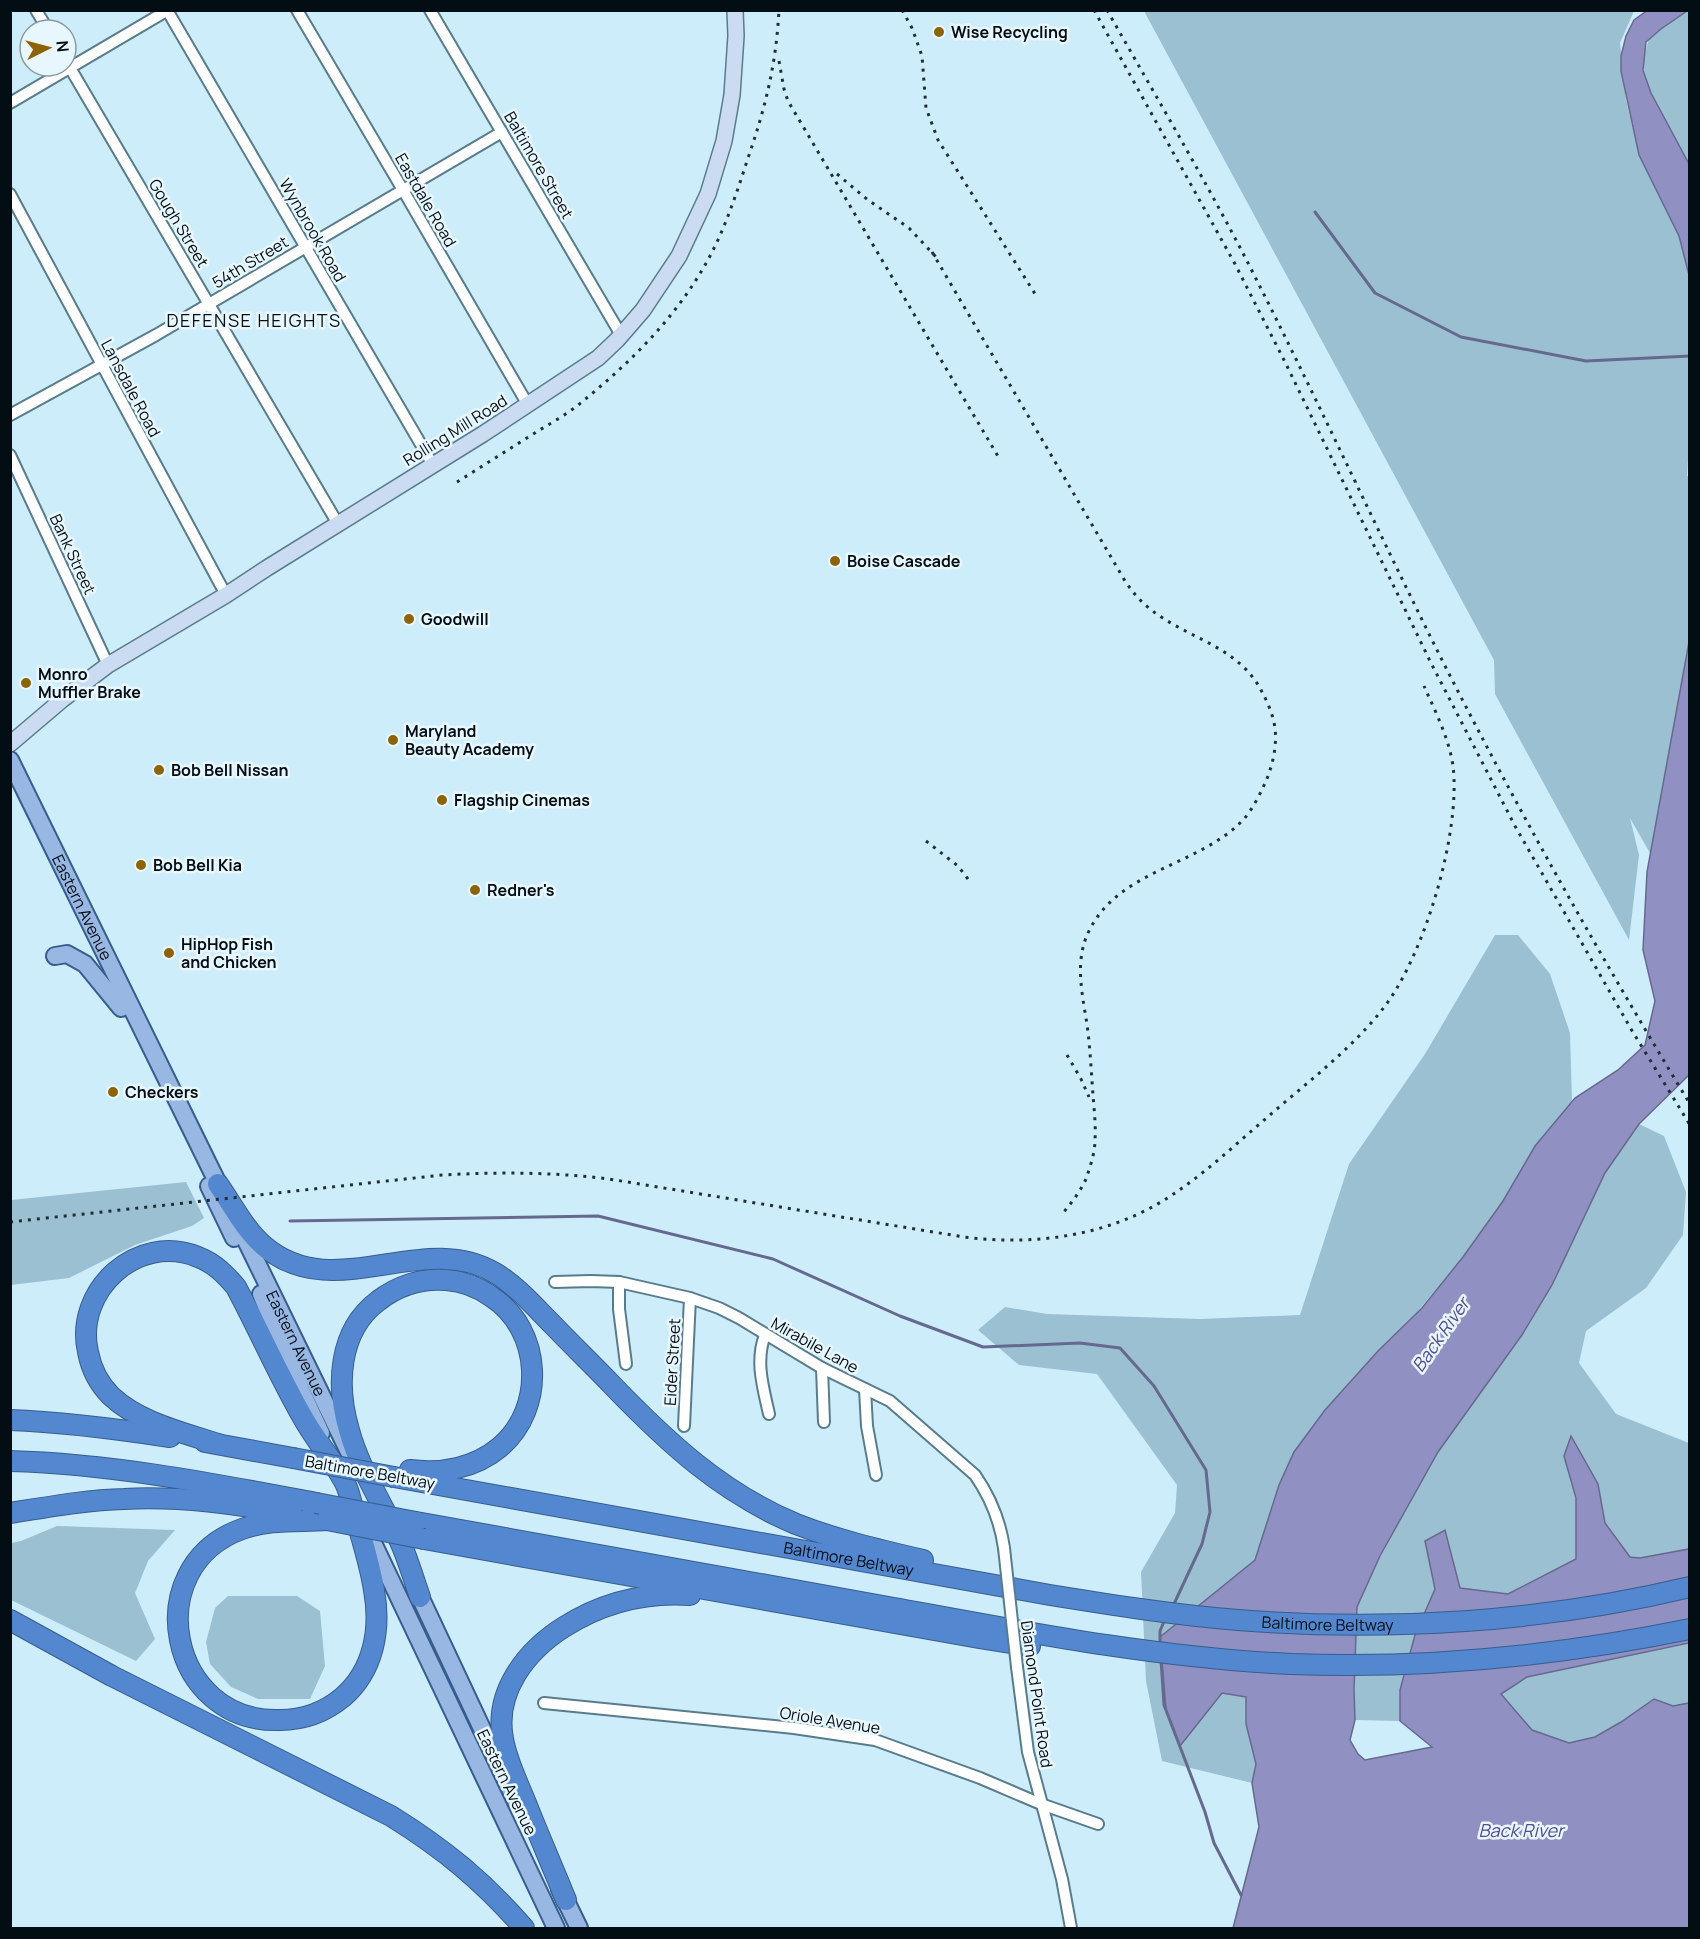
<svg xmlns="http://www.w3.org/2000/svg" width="1700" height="1939" font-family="Manrope,sans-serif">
	<rect width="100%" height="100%" fill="#ceedfb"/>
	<!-- green -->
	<g fill="#9bc0d1">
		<path d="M1144 11H1634L1620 43 1626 100 1639 155 1679 236 1689 275 1690 427 1687 476H1689L1690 642 1651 855 1630 818 1639 855 1629 940 1495 694 1494 660Z"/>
		<path d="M1678 11H1689V164L1651 93 1645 76 1643 63 1649 38Z"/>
		<path d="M1495 935H1518L1550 974 1570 1033 1572 1101 1535 1146 1503 1201 1463 1257 1418 1311 1378 1351 1325 1410 1294 1452 1279 1485 1257 1554 1246 1703V1724L1256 1764 1252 1783 1162 1761 1146 1681 1141 1572 1175 1513 1177 1485 1097 1374 1019 1365 978 1330 1005 1307 1047 1314 1200 1319 1300 1315 1349 1164 1425 1054Z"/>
		<path d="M1639 1124 1664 1136 1686 1192 1683 1235 1646 1288 1586 1331 1579 1363 1616 1414 1689 1443V1549L1640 1558 1630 1557 1605 1523 1598 1484 1571 1437 1564 1456 1576 1498V1559L1509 1594 1460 1588 1445 1530 1425 1540 1435 1589 1415 1635 1400 1690V1721L1355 1720 1354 1690 1357 1607 1378 1561 1438 1452 1520 1339 1552 1285 1605 1173Z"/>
		<path d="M186 1182 204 1218 192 1226 135 1245 69 1278 11 1285V1200Z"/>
		<path d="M57 1526 175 1530 148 1561 135 1593 155 1639 136 1661 11 1600V1543L21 1541Z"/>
		<path d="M228 1596H297L320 1611 325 1666 310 1699H258L231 1687 210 1664 206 1642 215 1608Z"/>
		<path d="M1689 1643V1703L1673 1706 1621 1722 1595 1737 1569 1743 1532 1730 1501 1694 1527 1677Z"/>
	</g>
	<!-- water -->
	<g fill="#9190c2" stroke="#66698e" stroke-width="1.5">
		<path d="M1648 10 1687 11 1661 29 1646 42 1643 70 1645 76 1651 93 1689 164V275L1679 236 1639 155 1621 71V56L1626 36 1634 20Z"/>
		<path d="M1689 642V1075L1639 1124 1605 1173 1552 1285 1522 1335 1438 1452 1380 1556 1357 1607 1354 1690 1355 1720 1350 1740 1358 1754 1365 1760 1432 1747 1400 1721V1690L1415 1635 1435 1589 1425 1541 1445 1530 1460 1588 1508 1594 1576 1559V1498L1564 1456 1571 1436 1598 1484 1605 1523 1630 1557 1640 1558 1689 1549V1643L1527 1677 1501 1694 1532 1730 1569 1743 1595 1737 1621 1722 1654 1699 1673 1706 1689 1703V1928H1233L1259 1827 1252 1783 1256 1764 1246 1724V1697L1222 1693 1180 1746 1166 1710 1160 1637 1255 1560 1279 1485 1294 1452 1325 1410 1378 1351 1422 1308 1463 1257 1503 1201 1535 1146 1575 1098 1618 1070 1645 1045 1655 1001 1643 950 1647 872Z"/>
	</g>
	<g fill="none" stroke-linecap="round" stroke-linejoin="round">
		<!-- stream -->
		<g stroke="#66698e" stroke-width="3">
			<path d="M1315 212 1375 293 1461 337 1586 361 1690 356"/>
			<path d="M290 1221 598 1216 773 1259 900 1316 983 1347 1080 1343 1120 1348 1154 1386 1206 1470 1210 1512 1202 1544 1173 1606"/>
			<path d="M1160 1644V1631L1165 1619"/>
			<path d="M1161 1660 1164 1705 1205 1812 1214 1843 1241 1895"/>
		</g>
		<!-- street casing -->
		<g stroke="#587c8b" stroke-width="14">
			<g id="street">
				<path d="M36 10 48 30"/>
				<path d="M167 10 433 465"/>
				<path d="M297 10 403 190 528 405"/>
				<path d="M430 10 621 335"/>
				<path d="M66 61 338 524"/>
				<path d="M10 103 168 10"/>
				<path d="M10 194 226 595"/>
				<path d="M10 415 156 335 502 132"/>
				<path d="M10 455 108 665"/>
				<path d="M555 1282 591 1281 619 1282 690 1298 719 1308 739 1318 822 1368 890 1401 975 1475C991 1498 1000 1520 1004 1548"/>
				<path d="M619 1282V1309L626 1364"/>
				<path d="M765 1335C755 1361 763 1387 769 1414"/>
				<path d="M822 1368 824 1422"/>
				<path d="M865 1389 867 1426 876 1475"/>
				<path d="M684 1426 690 1298"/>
				<path d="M1017 1667 1028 1752 1062 1879 1071 1928"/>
				<path d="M544 1703 794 1728 875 1740 980 1778 1041 1804 1098 1824"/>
			</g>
		</g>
		<!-- secondary casing -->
		<g stroke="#587c8b" stroke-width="18">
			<path id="secondary" d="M10 744 63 699 108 665 226 595 267 568 483 434 598 358 617 340 643 310 679 256 708 194 724 141 732 95 736 36 735 10"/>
		</g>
		<!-- primary casing -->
		<g stroke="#375d8e" stroke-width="20">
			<g id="primary">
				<path id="s1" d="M10 760 224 1196"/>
				<path d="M55 956 67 954 85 964 121 1008"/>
				<path d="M209 1186 234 1238"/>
				<path id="s2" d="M237 1222 349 1452"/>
				<path d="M261 1294 301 1390 321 1433"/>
				<path d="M364 1524 556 1928"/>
				<path d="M415 1586 516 1801"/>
				<path d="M560 1889 579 1928"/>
			</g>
		</g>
		<!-- highway casing -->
		<g stroke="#375d8e" stroke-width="22">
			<g id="highway">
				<path d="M218 1184C232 1204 245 1230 264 1246 334 1306 422 1229 495 1273 517 1286 534 1306 552 1324 572 1345 593 1365 613 1386 668 1443 722 1493 796 1524 837 1540 880 1550 923 1560"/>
				<path d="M10 1420C64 1422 117 1429 170 1437"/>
				<path d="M205 1442 293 1458"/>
				<path d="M218 1444C182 1432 140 1423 111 1396 99 1384 91 1368 88 1352 74 1291 137 1232 198 1257 214 1263 225 1274 236 1287 259 1330 278 1374 302 1416 315 1440 334 1461 346 1485 350 1494 352 1506 355 1515 362 1540 370 1564 374 1590 381 1629 374 1670 343 1697 325 1712 304 1720 280 1720 169 1724 137 1567 242 1529 269 1519 299 1522 327 1520"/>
				<path d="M10 1461C114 1464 215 1484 316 1503"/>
				<path d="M410 1470C442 1474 475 1468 500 1447 546 1408 542 1330 492 1297 478 1287 463 1281 446 1280 421 1278 397 1286 378 1301 338 1331 336 1386 349 1430 360 1471 385 1507 402 1546 409 1563 414 1580 420 1597"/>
				<path id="s3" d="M394 1477 1050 1595C1112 1605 1175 1615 1238 1620 1387 1632 1544 1622 1690 1587"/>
				<path d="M10 1513C48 1507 86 1500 124 1499 181 1496 236 1504 292 1514"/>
				<path d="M416 1522C575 1550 734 1579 894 1608 1025 1632 1157 1658 1291 1664 1425 1669 1558 1656 1690 1629"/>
				<path d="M424 1539 979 1638 1030 1646"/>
				<path d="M10 1620 112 1676 391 1816C444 1849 483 1881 524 1928"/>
				<path d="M566 1900C553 1868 539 1836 526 1803 518 1783 507 1762 503 1739 494 1692 526 1651 564 1627 602 1603 645 1592 690 1595"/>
			</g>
		</g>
		<!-- street -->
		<use href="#street" stroke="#fff" stroke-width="10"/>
		<!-- secondary -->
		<use href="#secondary" stroke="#cbdbf1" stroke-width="15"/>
		<!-- primary -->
		<use href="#primary" stroke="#98b7e2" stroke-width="16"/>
		<!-- highway -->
		<use href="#highway" stroke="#5387cf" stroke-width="20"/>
		<!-- rail -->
		<g stroke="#202f36" stroke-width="3" stroke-dasharray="3 6" stroke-linecap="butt">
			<path d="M902 10 912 28 922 56 926 108 938 140 1037 297"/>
			<path d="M1094 10 1235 264 1286 364 1430 661 1515 826 1631 1029 1690 1125"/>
			<path d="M1107 10C1154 93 1203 176 1247 261 1314 392 1375 526 1441 658 1518 810 1601 958 1690 1104"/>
			<path d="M779 61 784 89 788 101 999 458"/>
			<path d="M837 174 868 200 909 228 937 258"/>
			<path d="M932 252 1125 581C1132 591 1139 600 1149 608 1185 638 1237 645 1261 690 1267 701 1273 714 1275 728 1277 746 1273 764 1266 781 1260 794 1253 809 1243 820 1199 866 1121 869 1090 929 1075 957 1081 988 1086 1018 1090 1043 1091 1069 1093 1095 1094 1109 1096 1125 1095 1140 1095 1153 1090 1167 1086 1179 1080 1192 1072 1202 1063 1213"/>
			<path d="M457 482C484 465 511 448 538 431 553 422 569 413 583 401 637 357 687 306 717 242 729 216 738 189 747 161 765 109 776 66 779 10"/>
			<path d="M926 841 958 866 968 879"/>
			<path d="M1067 1055 1081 1079 1089 1097"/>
			<path d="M10 1222 442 1175C498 1172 553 1172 609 1179L964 1237C1036 1246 1111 1236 1172 1195 1207 1172 1238 1142 1270 1115 1310 1080 1353 1048 1385 1006 1425 953 1461 832 1453 766 1449 738 1435 711 1424 686"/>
		</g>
		<!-- street-bridge casing -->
		<g stroke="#587c8b" stroke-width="14" stroke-linecap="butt">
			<path id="street-bridge" d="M1004 1548 1017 1667"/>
		</g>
		<!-- highway-bridge casing -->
		<g stroke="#375d8e" stroke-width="22" stroke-linecap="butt">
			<g id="highway-bridge">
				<path d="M293 1458 394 1477"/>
				<path d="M316 1503 416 1522"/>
				<path d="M327 1520 424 1539"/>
			</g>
		</g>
		<!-- street-bridge -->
		<use href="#street-bridge" stroke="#fff" stroke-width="10"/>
		<!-- highway-bridge -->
		<use href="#highway-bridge" stroke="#5387cf" stroke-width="20"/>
	</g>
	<!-- markers -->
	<g fill="#8c6306" stroke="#e8f7fe" stroke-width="2">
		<circle cx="939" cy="32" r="6"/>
		<circle cx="835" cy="561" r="6"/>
		<circle cx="409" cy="619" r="6"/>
		<circle cx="26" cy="683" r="6"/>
		<circle cx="393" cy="740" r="6"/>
		<circle cx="159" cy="770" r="6"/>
		<circle cx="442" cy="800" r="6"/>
		<circle cx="141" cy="865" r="6"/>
		<circle cx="475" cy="890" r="6"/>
		<circle cx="169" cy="953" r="6"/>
		<circle cx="113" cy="1092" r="6"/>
	</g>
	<g text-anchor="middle" stroke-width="5" stroke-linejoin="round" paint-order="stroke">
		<!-- poi labels -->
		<g font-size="16" font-weight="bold" fill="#020e14" stroke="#e8f7fe" text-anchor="start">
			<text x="951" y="38">Wise Recycling</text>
			<text x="847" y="567">Boise Cascade</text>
			<text x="421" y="625">Goodwill</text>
			<text x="38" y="680">Monro<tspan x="38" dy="18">Muffler Brake</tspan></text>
			<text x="405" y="737">Maryland<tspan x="405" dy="18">Beauty Academy</tspan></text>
			<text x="171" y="776">Bob Bell Nissan</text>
			<text x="454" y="806">Flagship Cinemas</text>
			<text x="153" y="871">Bob Bell Kia</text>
			<text x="487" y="896">Redner's</text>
			<text x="181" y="950">HipHop Fish<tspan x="181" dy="18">and Chicken</tspan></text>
			<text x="125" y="1098">Checkers</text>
		</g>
		<!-- street labels -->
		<g font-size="16" fill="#020e14" stroke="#e8f7fe">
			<text transform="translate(539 165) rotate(60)" y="6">Baltimore Street</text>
			<text transform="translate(426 200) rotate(60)" y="6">Eastdale Road</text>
			<text transform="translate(179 223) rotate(59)" y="6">Gough Street</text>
			<text transform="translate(313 230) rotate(60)" y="6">Wynbrook Road</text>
			<text transform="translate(250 262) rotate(-31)" y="6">54th Street</text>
			<text transform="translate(131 388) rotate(62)" y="6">Lansdale Road</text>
			<text transform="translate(455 430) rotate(-32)" y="6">Rolling Mill Road</text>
			<text transform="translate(73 554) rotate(65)" y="6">Bank Street</text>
			<text dy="6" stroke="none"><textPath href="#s1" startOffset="164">Eastern Avenue</textPath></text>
			<text dy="6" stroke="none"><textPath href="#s2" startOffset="135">Eastern Avenue</textPath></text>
			<text transform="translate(815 1345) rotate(29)" y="6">Mirabile Lane</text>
			<text transform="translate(672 1362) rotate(-87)" y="6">Eider Street</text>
			<text transform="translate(370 1472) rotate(10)" y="6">Baltimore Beltway</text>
			<text dy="6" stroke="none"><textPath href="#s3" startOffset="462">Baltimore Beltway</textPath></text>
			<text dy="6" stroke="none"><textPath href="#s3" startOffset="946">Baltimore Beltway</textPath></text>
			<text transform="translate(1037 1694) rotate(82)" y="6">Diamond Point Road</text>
			<text transform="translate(830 1720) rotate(9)" y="6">Oriole Avenue</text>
			<text transform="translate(507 1782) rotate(64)" y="6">Eastern Avenue</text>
		</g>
		<!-- neighbourhood labels -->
		<g font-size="18" letter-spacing="1.5" fill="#020e14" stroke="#e8f7fe">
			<text x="254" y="327">DEFENSE HEIGHTS</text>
		</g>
		<!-- water labels -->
		<g font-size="18" font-style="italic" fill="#544d8f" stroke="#e8f7fe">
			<text transform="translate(1441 1335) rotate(-55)" y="6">Back River</text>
			<text x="1521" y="1837">Back River</text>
		</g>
	</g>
	<!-- border -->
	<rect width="1700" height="1939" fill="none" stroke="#020e14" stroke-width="24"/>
	<!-- north arrow -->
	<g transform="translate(48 48) rotate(84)"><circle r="28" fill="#e8f7fe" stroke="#8c9aa0" stroke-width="1.5"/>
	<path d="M0-4.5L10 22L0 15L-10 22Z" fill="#8c6306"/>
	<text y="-9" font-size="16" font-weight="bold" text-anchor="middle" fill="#020e14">N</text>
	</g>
</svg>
